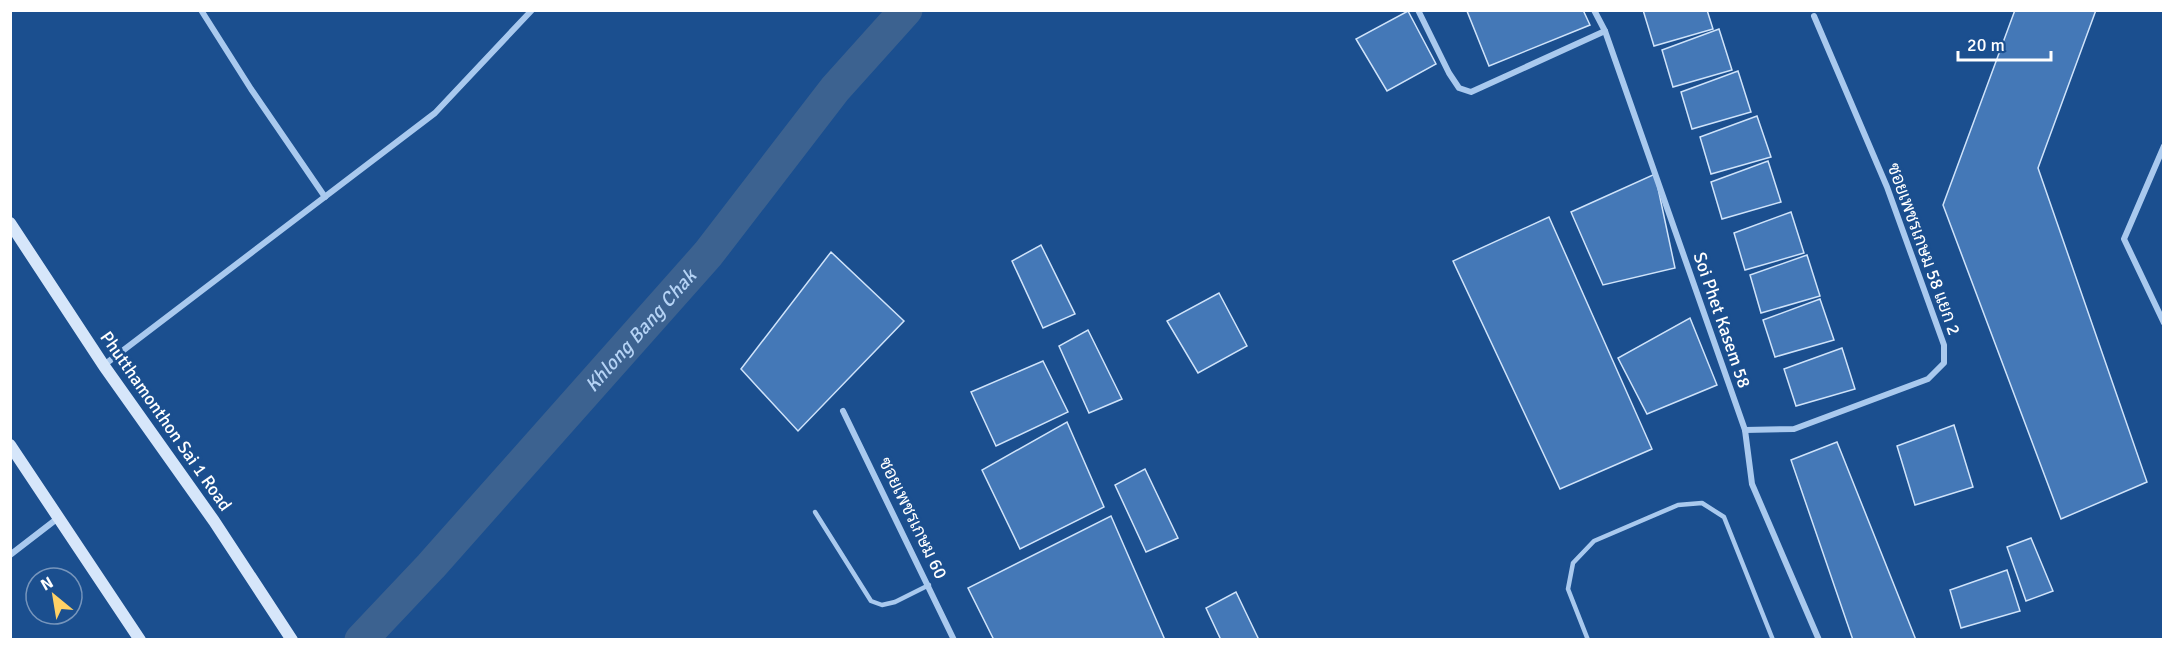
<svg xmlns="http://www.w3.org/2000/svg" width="2174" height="650" font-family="Signika,Sarabun,sans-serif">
	<rect width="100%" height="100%" fill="#1b4f8f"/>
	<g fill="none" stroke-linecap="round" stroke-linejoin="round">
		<!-- canal -->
		<path stroke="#3c6290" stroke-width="33" id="s1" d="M361 640 431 566 708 254 835 89 906 10"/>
	</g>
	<!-- building -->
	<g fill="#4478b7" stroke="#cfe3fa" stroke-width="1.5">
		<path d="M1469 10H1583L1590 25 1489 66 1467 11Z"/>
		<path d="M1643 10H1707L1713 29 1654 46Z"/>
		<path d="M2015 10H2096L2038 168 2147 482 2061 519 1943 205Z"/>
		<path d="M1408 11 1436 64 1387 91 1356 39Z"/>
		<path d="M1719 29 1732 70 1673 87 1662 50Z"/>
		<path d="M1738 71 1751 112 1692 129 1681 92Z"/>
		<path d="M1757 116 1771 157 1711 174 1700 137Z"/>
		<path d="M1768 161 1781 202 1722 219 1711 182Z"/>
		<path d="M1655 174 1675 268 1603 285 1571 212Z"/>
		<path d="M1791 212 1804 253 1745 270 1734 233Z"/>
		<path d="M1549 217 1652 449 1560 489 1453 261Z"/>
		<path d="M1041 245 1075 314 1043 328 1012 261Z"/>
		<path d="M831 252 904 321 798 431 741 369Z"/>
		<path d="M1807 255 1820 296 1761 313 1750 275Z"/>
		<path d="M1219 293 1247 346 1198 373 1167 321Z"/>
		<path d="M1820 299 1834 340 1775 357 1763 320Z"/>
		<path d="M1690 318 1717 385 1647 414 1618 358Z"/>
		<path d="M1088 330 1122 399 1089 413 1059 346Z"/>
		<path d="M1842 348 1855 389 1796 406 1784 369Z"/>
		<path d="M1043 361 1068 412 996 446 971 392Z"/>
		<path d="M1067 422 1104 507 1020 549 982 470Z"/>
		<path d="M1954 425 1973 487 1915 505 1897 446Z"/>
		<path d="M1837 442 1916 640H1853L1791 460Z"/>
		<path d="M1145 469 1178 538 1146 552 1115 485Z"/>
		<path d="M1111 516 1165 640H994L968 588Z"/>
		<path d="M2031 538 2053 591 2026 601 2007 547Z"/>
		<path d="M2007 570 2020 611 1961 628 1950 590Z"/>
		<path d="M1236 592 1259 640H1221L1206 608Z"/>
	</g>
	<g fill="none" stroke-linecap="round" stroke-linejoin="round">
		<!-- lane -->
		<g stroke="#a9c9ee" stroke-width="4.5">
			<path d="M815 512 871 601 882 605 895 602 929 585"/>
			<path d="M1588 640 1568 589 1573 563 1594 541 1678 505 1702 503 1724 517 1773 640"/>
		</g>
		<!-- street -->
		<g stroke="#a9c9ee" stroke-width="6">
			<path d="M201 10 251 89 325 197"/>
			<path d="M1418 10 1449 73 1459 88 1471 92 1605 31"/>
			<path d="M1594 10 1605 31 1745 430 1752 484 1819 640"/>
			<path d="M2164 146 2124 239 2164 323"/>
			<path d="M104 365 435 113 532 10"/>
			<path d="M843 411 954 640"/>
			<path d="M1745 430 1794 429 1928 379 1944 363V345L1887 187 1814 16"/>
			<path d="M10 555 58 518"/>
		</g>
		<!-- secondary -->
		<g stroke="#d6e6fa" stroke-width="12">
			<path d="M10 223 104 366 214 521 292 640"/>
			<path d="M10 445 140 640"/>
		</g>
	</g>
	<g text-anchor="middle" stroke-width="6" stroke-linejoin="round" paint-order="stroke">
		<!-- street labels -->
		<g font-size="18" fill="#fff" stroke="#1b4f8f">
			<text transform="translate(1924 249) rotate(70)" y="6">ซอยเพชรเกษม 58 แยก 2</text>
			<text transform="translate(1722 320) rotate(71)" y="6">Soi Phet Kasem 58</text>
			<text transform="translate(166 421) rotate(55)" y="6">Phutthamonthon Sai 1 Road</text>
			<text transform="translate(913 518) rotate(64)" y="6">ซอยเพชรเกษม 60</text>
		</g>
		<!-- water labels -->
		<g font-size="20" font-style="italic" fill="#b5d3f5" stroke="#1b4f8f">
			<text dy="7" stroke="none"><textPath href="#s1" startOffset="417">Khlong Bang Chak</textPath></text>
		</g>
	</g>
	<!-- border -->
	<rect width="2174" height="650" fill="none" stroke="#ffffff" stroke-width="24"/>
	<!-- north arrow -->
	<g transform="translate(54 596) rotate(330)"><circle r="28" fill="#1b4f8f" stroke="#7695bc" stroke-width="1.5"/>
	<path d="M0-4.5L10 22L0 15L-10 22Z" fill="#ffd166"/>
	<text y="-9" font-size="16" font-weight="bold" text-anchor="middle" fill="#ffffff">N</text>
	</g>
	<!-- scale -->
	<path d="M1958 51v9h93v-9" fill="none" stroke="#ffffff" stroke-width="3"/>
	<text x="1967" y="51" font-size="18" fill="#ffffff" stroke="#1b4f8f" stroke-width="4.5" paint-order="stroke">20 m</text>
</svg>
